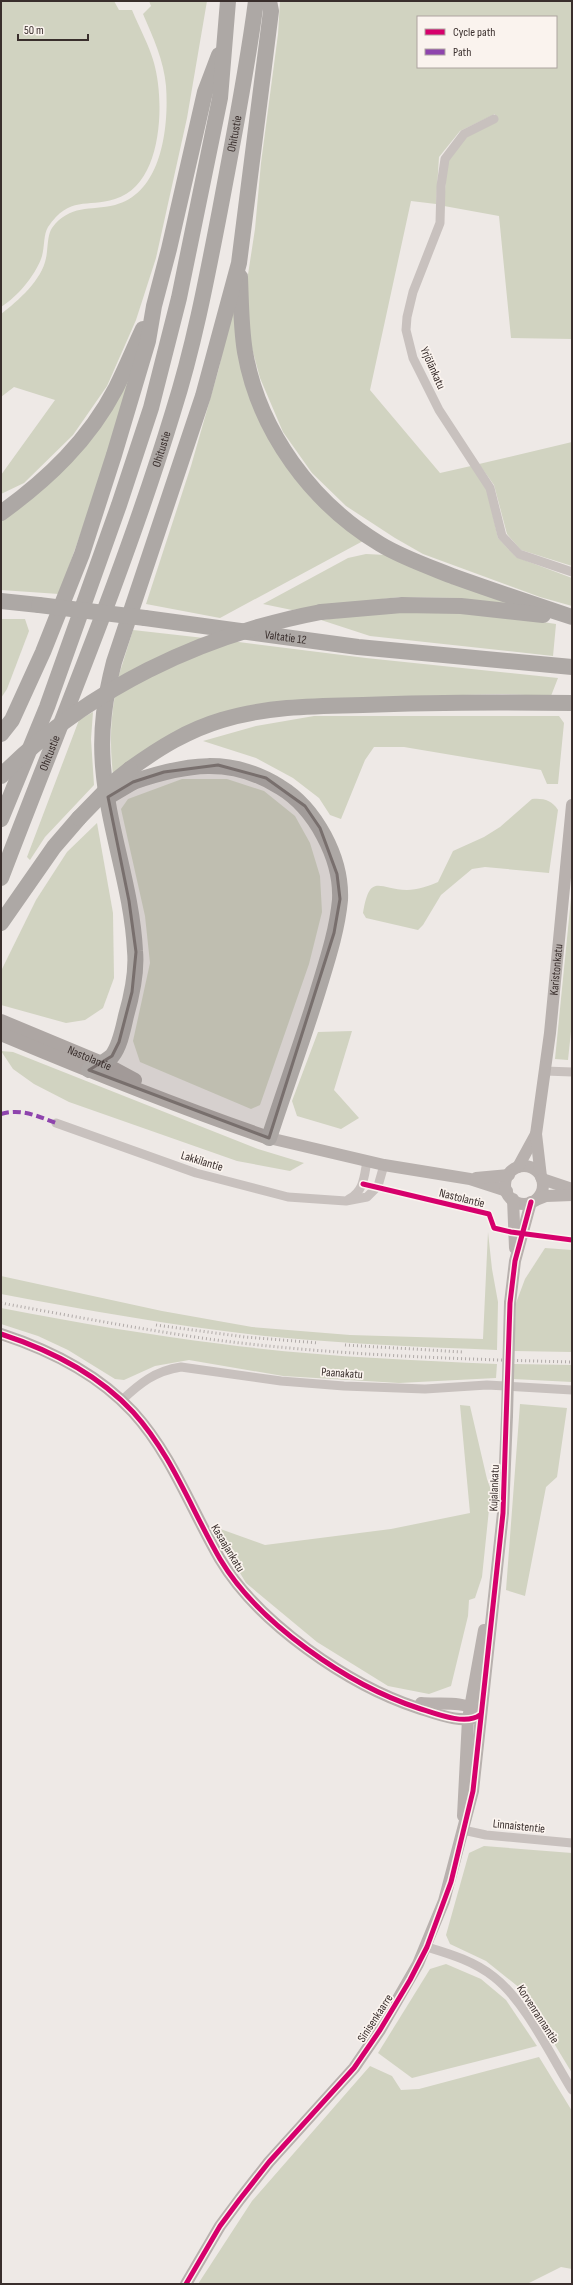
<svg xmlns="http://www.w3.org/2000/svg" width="573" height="2285" font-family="'Sofia Sans Condensed',sans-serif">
	<rect width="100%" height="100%" fill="#eee9e6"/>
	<!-- green -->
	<g fill="#d1d3c1" fill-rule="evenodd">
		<path d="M1 1H114L119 10H132C139 27 149 45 154 63 165 102 163 185 115 199 86 208 70 195 48 227 43 235 45 249 41 259 34 277 17 297 1 307Z"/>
		<path d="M149 1H207L187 118 156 258 136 320 107 386 73 435 24 483 1 494V475L55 400 14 387 1 397V314C18 301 42 280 46 258 48 250 47 235 52 228 70 204 90 211 115 205 162 193 169 127 166 86 164 61 153 37 143 14L151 6Z"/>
		<path d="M280 1H572V339L511 338 499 216 444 206 447 161 466 137 496 122 495 114 460 131 439 157 436 204 411 201 370 390 440 473 471 466 487 490 498 538 516 557 572 578V606L540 597 423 554 395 538 346 506 312 473 283 432 260 378 250 341 247 281 255 229 261 163 278 34ZM418 17H556V67H418Z"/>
		<path d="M234 297 276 449 311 498 363 541 220 618 146 604 191 466 219 368Z"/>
		<path d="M137 355 104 468 59 594 1 590V518L30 498Z"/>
		<path d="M572 442V566L521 550 507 534 494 485 479 464Z"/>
		<path d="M366 554 386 555 517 607 459 598 399 597 292 610 263 604 348 558Z"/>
		<path d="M477 612 556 624 553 656 370 636 321 620 379 613Z"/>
		<path d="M1 619H25L29 631 7 689 1 698Z"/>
		<path d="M133 630 204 638 118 678Z"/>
		<path d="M231 641 366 658 558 678 551 696 502 694 424 696 260 706 113 775C110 747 110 723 115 695L153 675Z"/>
		<path d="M93 712 91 739 94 785 45 837 30 860 27 857 79 720Z"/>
		<path d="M314 716H559L564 723 558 784H547L541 770 404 747H374L365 760 341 819 330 815 319 798 293 778 256 758 203 741 256 726Z"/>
		<path d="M182 779H227L264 791 295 816 310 843 320 876 322 912 309 964 260 1105 251 1109 140 1062 133 1041 150 963 145 916 121 809 128 799Z"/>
		<path d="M532 799C543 798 552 800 558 810L549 873 485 867 472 869 441 895 423 925 418 930 366 918 363 913C370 872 378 889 407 890 417 890 429 886 438 882L453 851 484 837 500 827Z"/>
		<path d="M97 823 113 913 114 978 103 1008 85 1020 66 1023 1 1005V971L36 900 67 852Z"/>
		<path d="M572 888V1022L568 1060 555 1059Z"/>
		<path d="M352 1031 334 1090 359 1118 341 1129 297 1116 292 1101 318 1032Z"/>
		<path d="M1 1051 13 1052 258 1149 304 1163 290 1171 237 1161 69 1102 34 1084 13 1069Z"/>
		<path d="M488 1232 492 1269 498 1302 497 1350C423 1347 350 1344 276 1337 184 1328 92 1311 1 1294V1276L162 1311 252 1327 350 1335 483 1339Z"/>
		<path d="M545 1248 572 1250V1352L514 1351 516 1303 525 1279Z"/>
		<path d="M1 1308C74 1322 148 1335 222 1344 313 1356 405 1360 497 1364L496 1378 399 1383 283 1376 189 1360 155 1366 124 1380 115 1379 68 1350 38 1336 1 1324Z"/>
		<path d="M514 1364 572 1365V1382L513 1379Z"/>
		<path d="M520 1404 567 1408 557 1477 546 1487 525 1596 506 1590Z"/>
		<path d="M460 1405 470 1406 487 1479 491 1490 482 1577 475 1598 469 1600 468 1616 451 1686 429 1694 388 1686 317 1642 246 1583 212 1526 265 1545 391 1529 470 1513Z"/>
		<path d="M484 1846 572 1853V2073L521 1989 486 1961 450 1944 446 1935 469 1853Z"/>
		<path d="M446 1964 481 1979 506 2000 537 2046 412 2078 378 2053 430 1969Z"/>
		<path d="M539 2057 572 2111V2269L561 2267 527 2284H198L252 2201 370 2066 392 2076 401 2090 419 2089Z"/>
	</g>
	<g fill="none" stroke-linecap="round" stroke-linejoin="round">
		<!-- street -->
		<g stroke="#c8c1be" stroke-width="9">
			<path d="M494 119 464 134 445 159 441 186 440 223 413 292 407 317 406 330 413 358 439 410 490 488 502 536 519 554 572 572"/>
			<path d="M545 1071 572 1072"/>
			<path d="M56 1123 196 1173 288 1197 346 1201 367 1197 378 1186 384 1165"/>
			<path d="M349 1199C364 1191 364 1177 367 1161"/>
			<path d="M121 1401C140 1383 155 1371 181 1367L281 1381 344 1386 425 1389 487 1385 572 1390"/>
			<path d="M463 1830 486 1835 572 1843"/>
			<path d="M427 1947C450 1954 474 1961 494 1977 525 2001 551 2056 572 2090"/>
		</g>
		<!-- secondary -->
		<g stroke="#b8b1ae" stroke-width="12">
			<path d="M269 1138 384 1165 470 1179 507 1191"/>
			<circle cx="524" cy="1185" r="19"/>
			<path d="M518 1167 536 1134"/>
			<path id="s1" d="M541 1177 536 1134 550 1033 572 805"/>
			<path d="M476 1178 509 1175"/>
			<path d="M542 1179 572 1189"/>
			<path d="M513 1199 515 1248"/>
			<path d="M536 1200 546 1196 572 1195"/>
			<path d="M510 1303 515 1261 531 1202"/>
			<path d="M1 1334C50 1350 97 1373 133 1412 172 1455 191 1509 220 1559 258 1623 348 1685 418 1708 434 1713 465 1726 480 1715"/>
			<path d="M421 1703C437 1705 463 1700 477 1711"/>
			<path d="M463 1816 468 1719 484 1630"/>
			<path d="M186 2284 220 2226 240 2199 269 2162 354 2068 380 2030 418 1964 444 1901 473 1791 503 1513 507 1415"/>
		</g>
		<!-- primary -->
		<g stroke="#ada6a3" stroke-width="14">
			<path id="s2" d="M1 1021 109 1066 135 1080"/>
			<path d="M1 1034C89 1071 178 1107 269 1138"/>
		</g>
		<!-- highway -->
		<g stroke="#ada8a5" stroke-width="16">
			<path d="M240 277C241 302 241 328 245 352 259 432 312 503 380 544 403 558 430 567 455 577 494 591 533 604 572 617"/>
			<path d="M1 513C48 479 89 440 116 388 126 368 134 348 143 329"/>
			<path d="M1 601 39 605"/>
			<path d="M321 612 402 605 461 606 543 615"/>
			<path id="s3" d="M145 618 358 647 572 667"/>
			<path d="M1 734 12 720 43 652 82 554 114 455 148 341 154 306 169 249 205 92 219 55"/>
			<path d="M130 769C159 748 188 730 222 720 267 706 317 706 363 705 433 702 502 702 572 703"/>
			<path d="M133 782C185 764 231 756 280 787 315 808 342 858 340 900 337 932 326 964 317 994 302 1042 285 1089 269 1138"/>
			<path d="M1 819 47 707 119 505 151 408 179 298 220 98 228 1"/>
			<path id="s4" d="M1 878C60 723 125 570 173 412 194 346 207 277 220 210 233 140 247 71 256 1"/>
			<path d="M1 923 54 847 79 818"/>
			<path d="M89 1070C96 1066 106 1062 112 1056 120 1046 123 1029 126 1016 132 995 137 972 135 951 132 888 108 829 103 766 100 729 105 697 114 662L203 396 239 263 271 11 269 1"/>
		</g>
		<!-- rail -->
		<g stroke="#b0aaa8" stroke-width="3" stroke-dasharray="1 3" stroke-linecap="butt">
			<path d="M1 1303C72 1316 144 1330 216 1340 333 1355 454 1359 572 1362"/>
			<path d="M156 1325 245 1337 319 1343"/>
			<path d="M345 1345 463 1352"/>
		</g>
		<!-- secondary-bridge -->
		<path stroke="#b8b1ae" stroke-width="12" d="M507 1415 510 1303"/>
		<!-- highway-bridge -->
		<g stroke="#ada8a5" stroke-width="16">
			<path d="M39 605 145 618"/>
			<path d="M1 776C88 689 200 635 321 612"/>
			<path d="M111 795 133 782"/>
			<path d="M79 818 115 781 130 769"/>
		</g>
		<!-- quiet -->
		<path stroke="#8e44ad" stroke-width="4" stroke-dasharray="8 4" stroke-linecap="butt" d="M1 1114C21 1108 37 1116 56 1123"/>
		<!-- cycleway casing -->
		<g stroke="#faf3ee" stroke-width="8">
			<g id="cycleway">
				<path d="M363 1184 489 1214 494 1228 511 1232 572 1240"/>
				<path d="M1 1334C50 1350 97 1373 133 1412 172 1455 191 1509 220 1559 258 1623 348 1685 418 1708 434 1713 465 1726 480 1715"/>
				<path d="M186 2284 220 2226 240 2199 269 2162 354 2068 380 2030 410 1980 427 1947 451 1882 473 1791 503 1513 510 1303 515 1261 531 1202"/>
			</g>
		</g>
		<!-- cycleway -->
		<use href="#cycleway" stroke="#d6006c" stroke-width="5"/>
	</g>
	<!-- marked area -->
	<path fill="#786f6d" fill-opacity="0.2" stroke="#786f6d" stroke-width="3" stroke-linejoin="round" d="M218 765 266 778 305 806 320 828 337 874 340 899 334 933 269 1138 89 1070 112 1056 119 1042 132 992 136 952 129 901 108 797 133 782 164 772Z"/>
	<g text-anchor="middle" stroke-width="3.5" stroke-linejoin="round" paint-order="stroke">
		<!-- street labels -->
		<g font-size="12" fill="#392e2c" stroke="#faf3ee">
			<text dy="4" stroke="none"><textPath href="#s4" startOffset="782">Ohitustie</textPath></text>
			<text transform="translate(433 368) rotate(66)" y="4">Yrjölänkatu</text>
			<text dy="4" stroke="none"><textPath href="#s4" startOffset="458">Ohitustie</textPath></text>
			<text dy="4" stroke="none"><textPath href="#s3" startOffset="142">Valtatie 12</textPath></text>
			<text dy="4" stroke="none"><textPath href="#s4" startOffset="134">Ohitustie</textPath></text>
			<text dy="4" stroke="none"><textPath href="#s1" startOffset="209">Karistonkatu</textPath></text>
			<text dy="4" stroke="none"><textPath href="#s2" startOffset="96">Nastolantie</textPath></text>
			<text transform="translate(202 1161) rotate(17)" y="4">Lakkilantie</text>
			<text transform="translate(462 1198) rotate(14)" y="4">Nastolantie</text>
			<text transform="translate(342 1373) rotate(4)" y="4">Paanakatu</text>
			<text transform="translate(494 1488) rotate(-88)" y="4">Kujalankatu</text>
			<text transform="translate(228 1548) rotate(59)" y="4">Kasaajankatu</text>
			<text transform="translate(519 1826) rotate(6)" y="4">Linnaistentie</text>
			<text transform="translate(538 2014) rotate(57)" y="4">Korvenrannantie</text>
			<text transform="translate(375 2018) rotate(-57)" y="4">Sinisenkaarre</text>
		</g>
	</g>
	<!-- border -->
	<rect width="573" height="2285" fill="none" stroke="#392e2c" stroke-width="4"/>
	<!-- legend -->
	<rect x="417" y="16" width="140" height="52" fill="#faf3ee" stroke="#ada4a0"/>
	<rect x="425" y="29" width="20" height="6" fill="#d6006c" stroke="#ada4a0"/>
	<text x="453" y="36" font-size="12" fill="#392e2c">Cycle path</text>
	<rect x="425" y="49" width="20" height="6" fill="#8e44ad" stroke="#ada4a0"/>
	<text x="453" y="56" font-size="12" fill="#392e2c">Path</text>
	<!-- scale -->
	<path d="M18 34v6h70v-6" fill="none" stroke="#392e2c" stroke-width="2"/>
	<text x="24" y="34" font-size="12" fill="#392e2c" stroke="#faf3ee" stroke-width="3" paint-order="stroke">50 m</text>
</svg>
